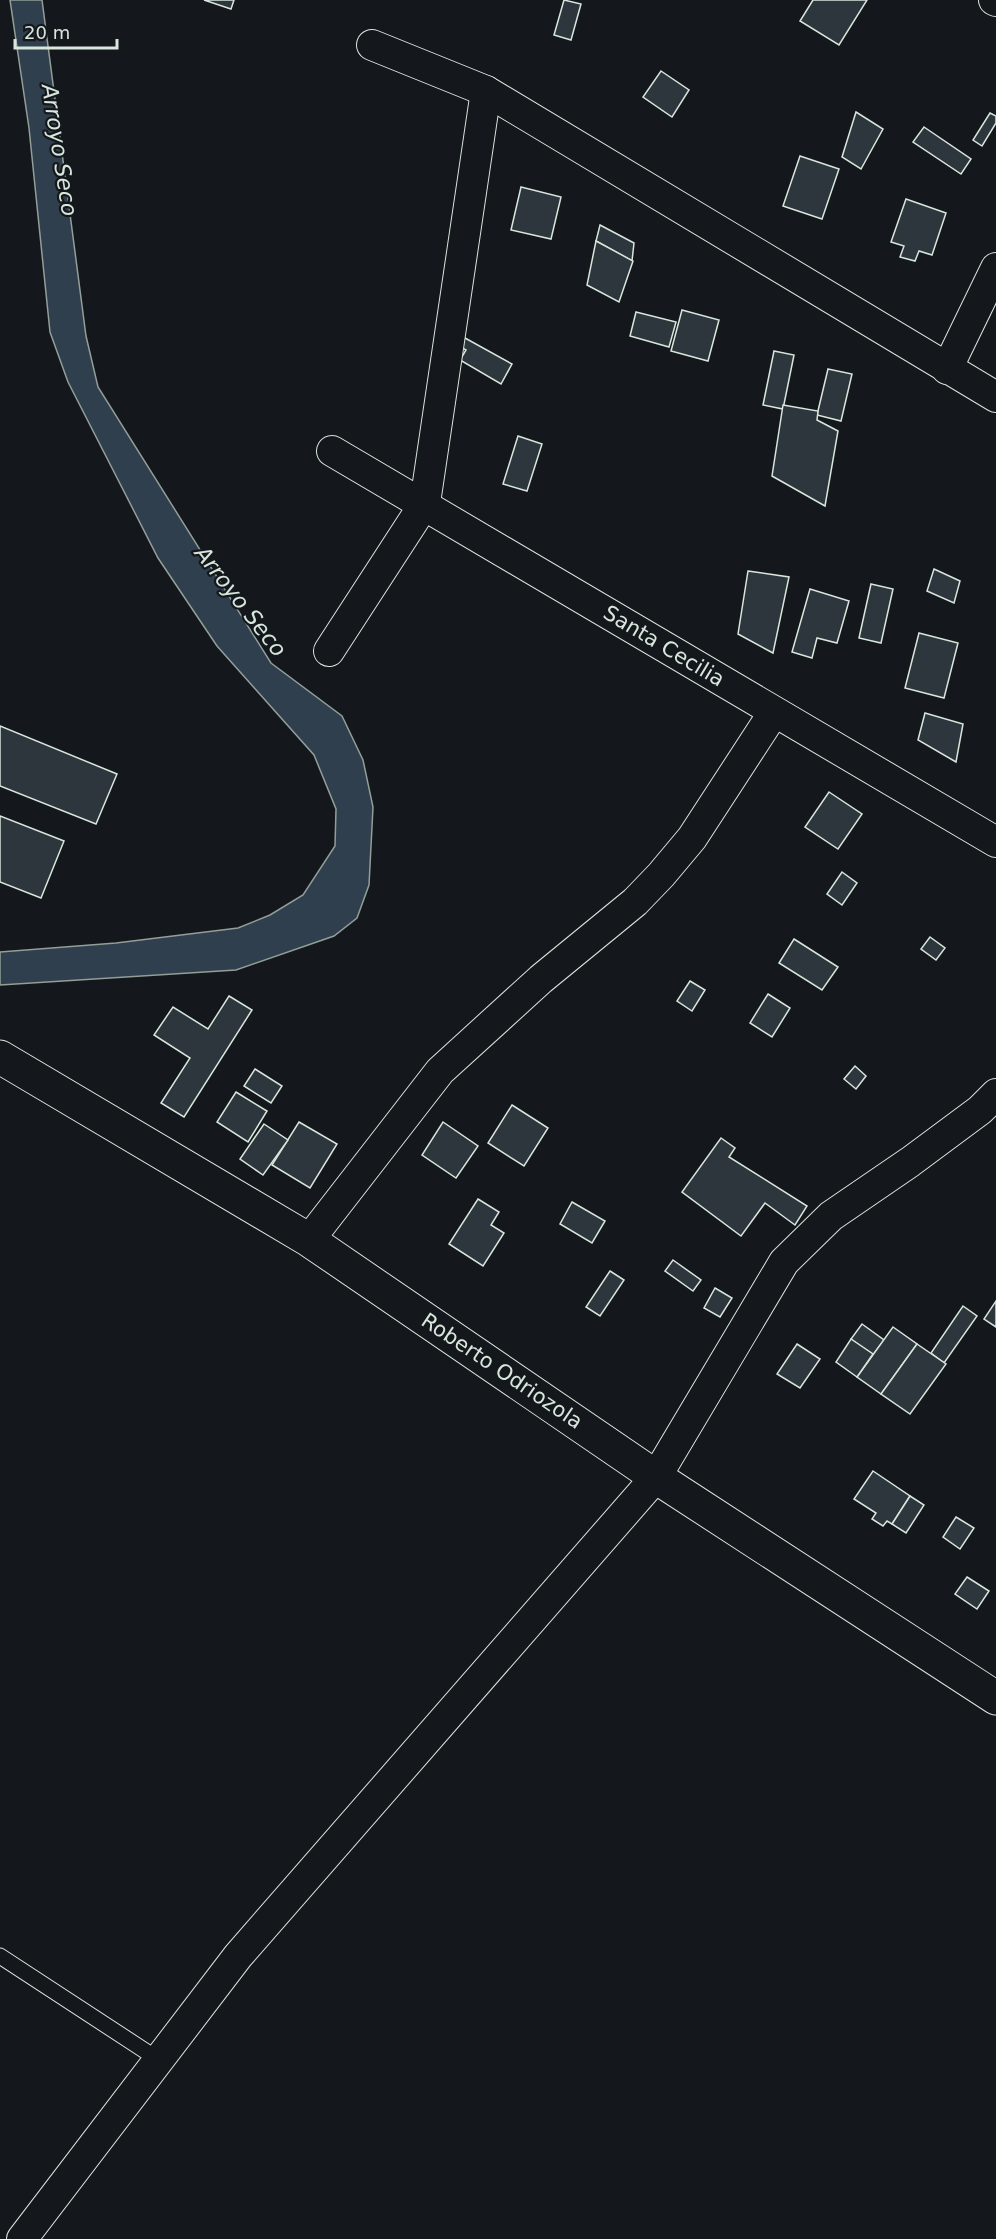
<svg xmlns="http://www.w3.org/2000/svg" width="996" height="2239" font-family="'DejaVu Sans',sans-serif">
	<rect width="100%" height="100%" fill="#14181c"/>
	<!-- water -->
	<path fill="#2f3f4d" stroke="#939e99" stroke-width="1.5" d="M10 0H42L86 336 98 387 271 663 342 716 363 760 373 807 369 885 357 918 334 936 236 970 0 985V952L116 943 238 928 270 915 303 895 335 846 336 809 314 755 217 646 158 558 68 382 50 332 29 128Z"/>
	<!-- building -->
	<g fill="#2c363c" stroke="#d8e6dc" stroke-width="1.5">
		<path d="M204 0H234L231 9Z"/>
		<path d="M564 0 581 4 571 40 554 35Z"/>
		<path d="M813 0H867L839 45 800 21Z"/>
		<path d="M661 71 689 90 672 117 643 97Z"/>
		<path d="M856 112 883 129 861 169 842 157Z"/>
		<path d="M990 113 996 116V123L982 146 973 140Z"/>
		<path d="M924 127 971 159 961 174 913 142Z"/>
		<path d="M800 156 839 169 822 219 783 206Z"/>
		<path d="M521 187 561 197 551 239 511 230Z"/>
		<path d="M906 199 946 213 932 255 919 251 915 261 900 257 904 246 891 242Z"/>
		<path d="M600 225 634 243 632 261 596 241Z"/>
		<path d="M596 241 633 261 619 302 587 285Z"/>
		<path d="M682 310 719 320 708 361 671 351Z"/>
		<path d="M636 312 676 322 669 347 630 336Z"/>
		<path d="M465 338 512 364 501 384 460 360 466 350 461 347Z"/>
		<path d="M774 351 794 355 783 409 763 405Z"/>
		<path d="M828 369 852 374 841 421 817 415Z"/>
		<path d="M783 405 818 411 817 420 838 431 825 506 772 476Z"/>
		<path d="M518 436 542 444 527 491 503 484Z"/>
		<path d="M934 569 960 581 954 603 927 591Z"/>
		<path d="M748 571 789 577 773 653 738 634Z"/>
		<path d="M871 584 893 589 881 643 859 638Z"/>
		<path d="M810 589 849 601 837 643 817 638 812 658 792 652Z"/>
		<path d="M919 633 958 643 944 698 905 688Z"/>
		<path d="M925 713 963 724 956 762 918 740Z"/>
		<path d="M0 726 117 774 96 824 0 786Z"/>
		<path d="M829 792 862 814 838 849 805 827Z"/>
		<path d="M0 816 64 841 41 898 0 882Z"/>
		<path d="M842 872 857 883 842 905 827 894Z"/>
		<path d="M930 937 945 948 936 960 921 949Z"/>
		<path d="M794 939 838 967 822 990 779 963Z"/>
		<path d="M690 981 705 990 692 1011 677 1001Z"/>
		<path d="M768 994 790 1008 772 1037 750 1023Z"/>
		<path d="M229 996 252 1010 184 1117 161 1103 190 1058 154 1035 173 1007 208 1029Z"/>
		<path d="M855 1066 866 1076 856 1089 844 1079Z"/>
		<path d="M255 1069 282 1086 271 1103 244 1086Z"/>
		<path d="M236 1092 267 1111 248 1142 217 1122Z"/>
		<path d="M512 1105 548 1128 524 1166 488 1143Z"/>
		<path d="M299 1122 337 1144 310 1188 272 1165Z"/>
		<path d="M443 1122 478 1146 456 1178 422 1155Z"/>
		<path d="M264 1124 288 1140 263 1175 240 1159Z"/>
		<path d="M721 1138 735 1148 729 1157 807 1206 795 1225 765 1203 741 1236 682 1192Z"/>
		<path d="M478 1199 499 1212 491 1225 504 1233 483 1266 449 1244Z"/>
		<path d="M572 1202 605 1221 592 1243 560 1224Z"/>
		<path d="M673 1260 701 1280 693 1291 665 1271Z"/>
		<path d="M610 1271 624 1280 600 1316 586 1307Z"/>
		<path d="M715 1288 732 1298 720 1317 704 1308Z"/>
		<path d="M996 1301V1327L984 1319Z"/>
		<path d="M963 1306 977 1316 944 1363 931 1353Z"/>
		<path d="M862 1324 884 1340 873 1355 851 1339Z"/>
		<path d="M893 1327 917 1344 881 1394 857 1377Z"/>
		<path d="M851 1339 873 1354 857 1377 836 1362Z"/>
		<path d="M797 1344 820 1359 800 1388 777 1374Z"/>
		<path d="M917 1344 946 1364 910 1414 881 1394Z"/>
		<path d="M873 1471 910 1496 892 1524 887 1521 883 1526 872 1519 876 1513 854 1499Z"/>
		<path d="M910 1496 924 1505 906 1533 892 1524Z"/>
		<path d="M956 1517 974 1528 960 1549 943 1537Z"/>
		<path d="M967 1577 989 1591 977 1609 955 1594Z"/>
	</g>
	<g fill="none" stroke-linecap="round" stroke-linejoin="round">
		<!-- service casing -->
		<g stroke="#d8e6dc" stroke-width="17">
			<path id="service" d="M0 1956 159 2060"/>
		</g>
		<!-- minor casing -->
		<g stroke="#d8e6dc" stroke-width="32">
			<g id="minor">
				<path d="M994 0 996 1"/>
				<path d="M372 45 486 91 996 397"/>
				<path d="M947 369 996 268"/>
				<path d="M332 451 996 842"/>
				<path d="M329 651 425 503 486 91"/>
				<path d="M309 1240 440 1071 541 979 635 902 661 875 692 838 774 712"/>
				<path d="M22 2239 238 1956 656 1477 784 1262 831 1216 910 1162 980 1110 996 1094"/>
			</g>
		</g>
		<!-- tertiary casing -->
		<g stroke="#d8e6dc" stroke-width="35">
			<path id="tertiary" d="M0 1057 309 1240 656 1477 996 1698"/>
		</g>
		<!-- service -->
		<use href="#service" stroke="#14181c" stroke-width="15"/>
		<!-- minor -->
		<use href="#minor" stroke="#14181c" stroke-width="30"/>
		<!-- tertiary -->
		<use href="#tertiary" stroke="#14181c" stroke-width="33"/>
	</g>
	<g text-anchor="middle" stroke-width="4.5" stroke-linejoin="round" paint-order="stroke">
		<!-- street labels -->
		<g font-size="21" fill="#d8e6dc" stroke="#14181c">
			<text transform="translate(664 646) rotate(31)" y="7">Santa Cecilia</text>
			<text transform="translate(502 1371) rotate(34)" y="7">Roberto Odriozola</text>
		</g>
		<!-- water labels -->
		<g font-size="22" font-style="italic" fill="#d8e6dc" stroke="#14181c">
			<text transform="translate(60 150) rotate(81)" y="8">Arroyo Seco</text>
			<text transform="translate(241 601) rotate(52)" y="8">Arroyo Seco</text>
		</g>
	</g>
	<!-- scale -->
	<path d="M15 39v9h102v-9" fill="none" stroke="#d8e6dc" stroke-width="3"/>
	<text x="24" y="39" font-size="18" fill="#d8e6dc" stroke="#14181c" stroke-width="4.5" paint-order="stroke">20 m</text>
</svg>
